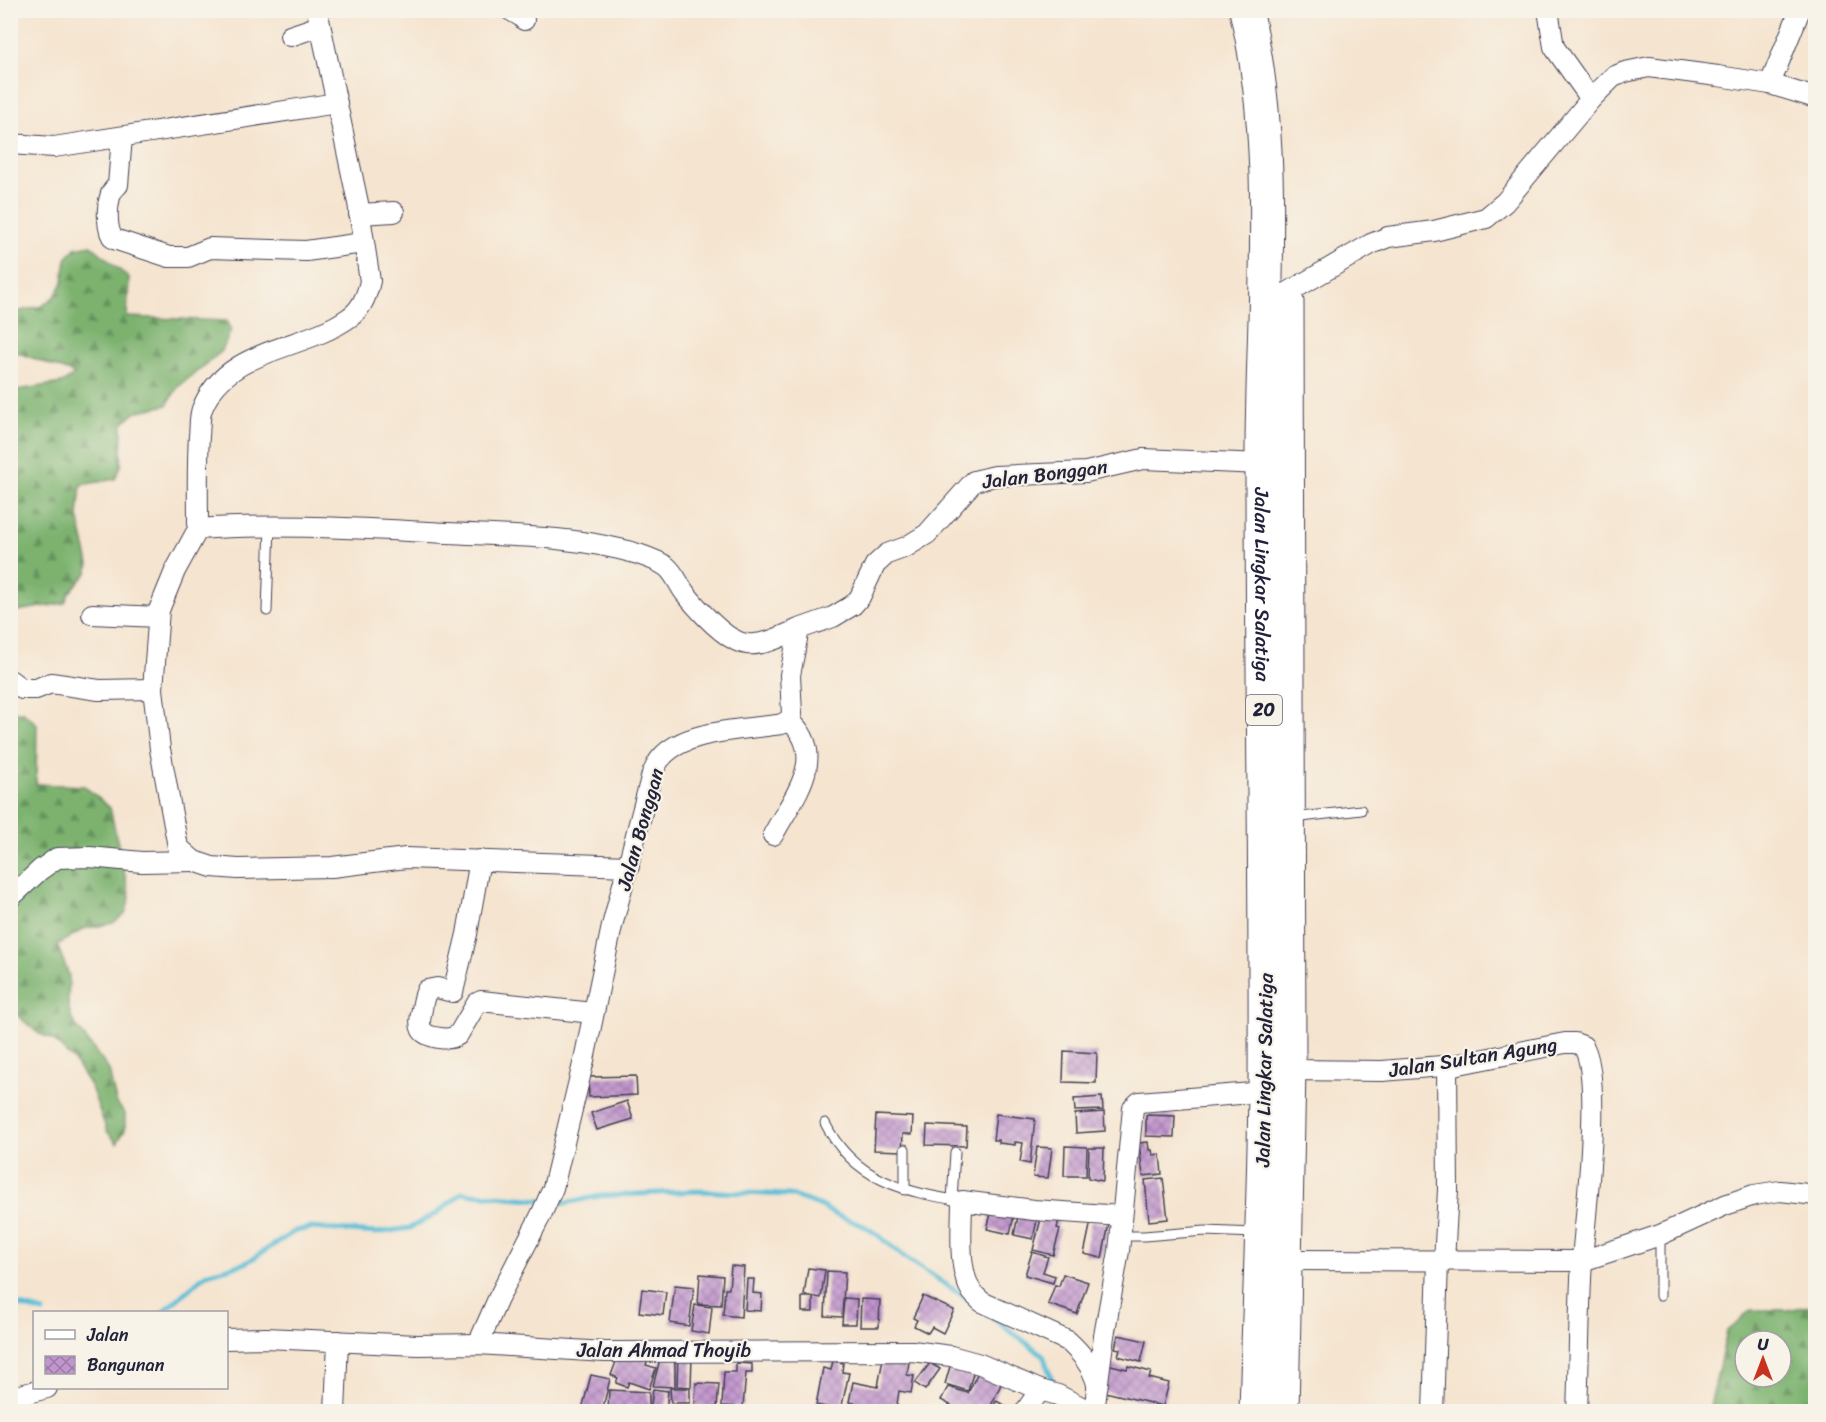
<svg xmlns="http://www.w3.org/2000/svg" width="1826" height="1422" font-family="Sriracha,sans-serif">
	<defs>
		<pattern id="forest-firs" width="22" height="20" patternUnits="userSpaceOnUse" patternTransform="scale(1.5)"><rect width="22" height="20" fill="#7cb26e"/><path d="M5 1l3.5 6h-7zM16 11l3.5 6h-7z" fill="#65905c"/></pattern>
		<pattern id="building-cross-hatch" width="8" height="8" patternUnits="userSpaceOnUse" patternTransform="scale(1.5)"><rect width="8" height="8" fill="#c195cd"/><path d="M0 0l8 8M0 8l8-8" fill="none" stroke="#9c79a8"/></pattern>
	</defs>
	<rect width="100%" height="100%" fill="#f7f3e8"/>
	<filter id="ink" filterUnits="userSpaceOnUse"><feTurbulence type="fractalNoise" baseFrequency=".0167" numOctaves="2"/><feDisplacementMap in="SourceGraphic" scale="12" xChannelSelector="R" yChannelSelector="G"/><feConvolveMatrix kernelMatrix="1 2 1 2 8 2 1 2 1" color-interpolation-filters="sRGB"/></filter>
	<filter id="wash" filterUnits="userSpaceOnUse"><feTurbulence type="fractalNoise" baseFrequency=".008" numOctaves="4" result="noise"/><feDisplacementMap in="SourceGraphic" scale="24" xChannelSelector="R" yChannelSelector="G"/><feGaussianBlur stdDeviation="1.35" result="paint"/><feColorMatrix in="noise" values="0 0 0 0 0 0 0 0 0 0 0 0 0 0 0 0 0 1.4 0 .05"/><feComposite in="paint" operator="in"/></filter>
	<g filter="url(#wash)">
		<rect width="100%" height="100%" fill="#f5e4cf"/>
		<!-- forest -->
		<g fill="url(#forest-firs)" stroke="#4f6a54" stroke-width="1.5" fill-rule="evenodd">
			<path d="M91 245 129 278 127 317 227 321 231 330 222 351 178 387 167 405 139 411 127 419 122 425 121 466 115 479 81 485 78 516 89 564 87 573 69 593 65 603 11 612V391L62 383 75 374 11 350V313L42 306 55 296 63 282 66 259 75 248Z"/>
			<path d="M10 712H23L37 724 36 784 84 786 110 808 130 898 125 914 113 923 83 929 57 945 69 975 68 1005 72 1020 109 1070 116 1102 125 1114V1130L117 1143 107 1131 91 1087 74 1061 52 1039 38 1033 11 1010Z"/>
			<path d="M1815 1305V1411H1712L1710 1407 1727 1331 1751 1310H1787ZM1745 1341H1781V1377H1745Z"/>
		</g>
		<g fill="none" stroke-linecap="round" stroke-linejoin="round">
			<!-- stream -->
			<g stroke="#59bdd7" stroke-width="5">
				<path d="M552 1201 565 1203 600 1196 697 1191 790 1195 819 1205 834 1214 864 1226 878 1235 904 1257 968 1299"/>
				<path d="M10 1303 43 1312"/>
				<path d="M163 1312 206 1274 246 1263 295 1231 311 1228 376 1233 410 1228 437 1213 462 1193 542 1200"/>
				<path d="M987 1314 1043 1355 1052 1380 1051 1389"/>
				<path d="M1051 1412V1398"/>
			</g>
		</g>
		<g id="blocks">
			<!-- building -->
			<g fill="url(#building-cross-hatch)">
				<path d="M1064 1051 1097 1053 1096 1083 1063 1082Z"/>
				<path d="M636 1076 637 1095 589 1097 588 1077Z"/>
				<path d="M1102 1097 1103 1110 1075 1111 1074 1099Z"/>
				<path d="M627 1101 633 1119 597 1130 591 1113Z"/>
				<path d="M1104 1112 1105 1131 1076 1133 1075 1114Z"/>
				<path d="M996 1114 1035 1119 1030 1164 1020 1162 1023 1143 1015 1142V1145L999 1143V1140H993Z"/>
				<path d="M876 1115 913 1117 912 1134H903L902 1151 874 1150Z"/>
				<path d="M1146 1115 1175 1116 1174 1137 1146 1136Z"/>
				<path d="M927 1125 967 1127 966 1146 926 1145Z"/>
				<path d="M1148 1142 1149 1150H1152L1153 1155 1160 1154 1162 1174 1143 1176 1139 1143Z"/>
				<path d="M1065 1146 1087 1147 1086 1176H1064Z"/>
				<path d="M1037 1147 1052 1148 1048 1178 1033 1177Z"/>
				<path d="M1089 1148H1104L1103 1181 1088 1178Z"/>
				<path d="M1163 1178 1168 1219 1149 1221 1145 1180Z"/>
				<path d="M993 1206 1015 1211 1010 1234 987 1229Z"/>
				<path d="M1019 1211 1038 1215 1033 1239 1014 1235Z"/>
				<path d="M1043 1211 1060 1216 1057 1228 1060 1229 1053 1255 1033 1250Z"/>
				<path d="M1091 1221 1109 1224 1102 1258 1084 1254Z"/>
				<path d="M1032 1252 1048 1257 1043 1272 1055 1276 1053 1283 1025 1275Z"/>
				<path d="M731 1266 744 1267 741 1317 723 1315 725 1289H729Z"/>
				<path d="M808 1268 825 1270 821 1298 804 1295Z"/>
				<path d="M827 1271 845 1272 842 1317 825 1316Z"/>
				<path d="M700 1274 723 1276 721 1305 698 1304Z"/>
				<path d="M1063 1274 1088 1282 1077 1314 1048 1304 1055 1285 1059 1286Z"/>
				<path d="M747 1279H754L753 1293 762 1294 761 1311 745 1310Z"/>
				<path d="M675 1285 694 1287 689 1326 670 1323Z"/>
				<path d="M642 1289 666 1292 663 1315 639 1312Z"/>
				<path d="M923 1296 954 1310 943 1333 932 1327 928 1333 914 1326 917 1320 913 1318Z"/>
				<rect x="802" y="1297" width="11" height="15"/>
				<path d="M844 1298 857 1299 856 1324H842Z"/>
				<path d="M861 1299 880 1300 879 1327H860Z"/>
				<path d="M695 1305 712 1307 709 1334 691 1331Z"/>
				<path d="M1118 1335 1146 1341 1141 1362 1118 1356 1120 1349 1115 1348Z"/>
				<path d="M619 1354 648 1360 646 1365 656 1368 649 1389 629 1382 627 1387 616 1383 618 1378 611 1375Z"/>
				<path d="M678 1354H692L691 1387 677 1386Z"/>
				<path d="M883 1358 909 1362 907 1375 914 1376 911 1393 899 1391 896 1411 849 1402 853 1382 878 1387Z"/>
				<path d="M660 1359 675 1360V1387L653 1386Z"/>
				<path d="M833 1361 843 1363 842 1372 849 1373 841 1410 816 1405 823 1368 831 1370Z"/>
				<path d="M736 1363 752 1364V1373H746L743 1407 722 1406 724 1372H736Z"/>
				<path d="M930 1363 940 1369 925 1390 915 1383Z"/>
				<path d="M951 1363 974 1370 968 1391 945 1384Z"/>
				<path d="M1107 1364 1127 1369 1128 1366 1151 1372 1149 1378 1169 1383 1163 1406 1101 1391Z"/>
				<path d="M979 1370 1002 1382 988 1412H963L941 1400 948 1387 968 1393Z"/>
				<path d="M591 1375 610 1379 602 1412 582 1409Z"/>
				<path d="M696 1383 719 1384 717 1407 695 1406Z"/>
				<path d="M670 1388H690V1403H671Z"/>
				<path d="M653 1389 668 1391 666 1412H650Z"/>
				<path d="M609 1390 649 1392V1408L626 1406V1412H608Z"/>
				<path d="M996 1401 1011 1408 1009 1412H991Z"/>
				<rect x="668" y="1408" width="18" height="4"/>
			</g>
		</g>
	</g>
	<g filter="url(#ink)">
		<use href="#blocks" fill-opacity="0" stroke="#423f51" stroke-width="1.5"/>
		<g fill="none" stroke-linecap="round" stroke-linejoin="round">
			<!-- lane casing -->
			<g stroke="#423f51" stroke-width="11">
				<g id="lane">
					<path d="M267 611 270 525"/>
					<path d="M1293 818 1361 810"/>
					<path d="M825 1123C853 1180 904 1192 962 1201"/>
					<path d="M905 1149V1190"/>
					<path d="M952 1200 955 1152"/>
					<path d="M1660 1235V1296"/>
					<path d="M1121 1236H1144L1205 1231 1256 1233"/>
				</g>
			</g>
			<!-- street casing -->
			<g stroke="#423f51" stroke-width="22">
				<g id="street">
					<path d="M510 10 522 17 524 20"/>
					<path d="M1548 10 1554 47 1591 99"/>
					<path d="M290 36 320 26"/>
					<path d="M1770 84 1800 10"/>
					<path d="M122 137 118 185C114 189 111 191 110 197 107 207 106 231 114 239L169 257H188L210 248 306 251 363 243"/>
					<path d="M10 144 54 147 337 103"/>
					<path d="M359 214 394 212"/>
					<path d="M1287 293 1371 244 1388 237 1434 231 1486 218 1505 202 1591 99 1613 77 1625 72 1649 67 1718 76 1770 84 1816 98"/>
					<path d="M198 529C198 498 197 467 199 436 200 428 199 417 202 409 226 347 304 351 350 317 362 309 367 295 370 281L358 203 317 10"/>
					<path d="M92 614 158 617"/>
					<path d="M10 680 22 689H36L51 683 99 690 153 689"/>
					<path d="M773 835C793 797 830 756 789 720"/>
					<path d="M480 860 467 934 453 992 437 988 427 990C424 996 423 1002 422 1009 418 1028 419 1035 440 1038 447 1039 452 1039 458 1035L477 1003 481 1001 593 1013"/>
					<path d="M629 866 406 858 332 867 238 869 212 867 194 861 178 847 160 749 153 689 159 610 175 571 198 529C282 523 365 529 448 533 509 536 579 536 638 554 647 557 659 561 667 567 675 574 679 585 685 593 698 609 726 642 747 644 765 646 784 635 799 629"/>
					<path d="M10 898 40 870 57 858 90 857 142 862 194 861"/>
					<path d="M1289 1070 1382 1071 1454 1065 1565 1043H1575L1583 1046C1603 1075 1585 1219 1582 1260 1579 1310 1579 1361 1577 1412"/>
					<path d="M1285 1260 1582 1261 1660 1235 1725 1205 1754 1195 1780 1191 1816 1195"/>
					<path d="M1444 1262 1448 1190 1447 1065"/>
					<path d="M226 1339 266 1338 418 1345 478 1344 605 1352 912 1351 951 1356 980 1364 1040 1390 1058 1395 1091 1412"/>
					<path d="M478 1344 498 1299 541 1215 553 1188 584 1060 612 926 652 774C655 769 657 762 661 758 685 729 747 730 782 724L789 720 792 714 790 675 799 629 833 617 853 605 860 597 875 565 887 554 906 547 927 534 974 481 995 476 1086 472 1143 459 1262 464"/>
					<path d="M1097 1384C1092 1366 1082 1354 1068 1341L982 1302C979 1299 974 1295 972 1292 957 1269 962 1227 962 1201L1034 1210 1122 1216"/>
					<path d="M10 1398 47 1388"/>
					<path d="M335 1412 338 1341"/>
					<path d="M1025 1412 1040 1390"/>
					<path d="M1094 1412 1104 1336 1119 1251 1133 1108 1139 1102 1265 1092"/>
					<path d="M1433 1412 1438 1262"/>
				</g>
			</g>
			<!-- highway casing -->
			<g stroke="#423f51" stroke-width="35">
				<g id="highway">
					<path id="s1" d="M1246 10C1281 157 1261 317 1262 467 1262 674 1266 881 1265 1087 1264 1195 1259 1304 1256 1412"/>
					<path d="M1282 1412 1289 1070 1287 302"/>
				</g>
			</g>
			<!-- lane -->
			<use href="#lane" stroke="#fff" stroke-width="9"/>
			<!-- street -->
			<use href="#street" stroke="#fff" stroke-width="20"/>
			<!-- highway -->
			<use href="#highway" stroke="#fff" stroke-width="33"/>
		</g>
	</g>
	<g text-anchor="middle" stroke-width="4.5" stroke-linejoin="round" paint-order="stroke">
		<!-- shield labels -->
		<rect fill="#f7f3e8" stroke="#62616f" stroke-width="1.5" x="1246" y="695" width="36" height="30" rx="4.5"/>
		<g font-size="18" font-weight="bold" fill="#22223b">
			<text x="1264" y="716">20</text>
		</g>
		<!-- street labels -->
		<g font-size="20" fill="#22223b" stroke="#f7f3e8">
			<text transform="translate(1045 474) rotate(-7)" y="7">Jalan Bonggan</text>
			<text dy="7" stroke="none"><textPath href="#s1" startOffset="576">Jalan Lingkar Salatiga</textPath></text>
			<text transform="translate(640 829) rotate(-74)" y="7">Jalan Bonggan</text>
			<text transform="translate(1473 1057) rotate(-9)" y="7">Jalan Sultan Agung</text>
			<text transform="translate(1264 1070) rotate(-89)" y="7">Jalan Lingkar Salatiga</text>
			<text x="664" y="1357">Jalan Ahmad Thoyib</text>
		</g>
	</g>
	<!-- margin -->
	<rect width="1826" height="1422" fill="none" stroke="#f7f3e8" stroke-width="36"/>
	<!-- legend -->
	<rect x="33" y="1311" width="195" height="78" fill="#f7f3e8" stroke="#a29fa3" stroke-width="1.5"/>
	<rect x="45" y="1330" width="30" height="9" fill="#ffffff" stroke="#a29fa3" stroke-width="1.5"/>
	<text x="87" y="1341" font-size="18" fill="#22223b">Jalan</text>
	<rect x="45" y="1356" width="30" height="18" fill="url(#building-cross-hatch)" stroke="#a29fa3" stroke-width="1.5"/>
	<text x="87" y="1371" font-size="18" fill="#22223b">Bangunan</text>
	<!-- north arrow -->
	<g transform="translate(1763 1359)"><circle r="28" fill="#f7f3e8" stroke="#a29fa3" stroke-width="1.5"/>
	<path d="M0-4.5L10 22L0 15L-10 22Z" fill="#c8321e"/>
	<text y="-9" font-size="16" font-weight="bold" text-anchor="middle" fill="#22223b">U</text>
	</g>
</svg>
